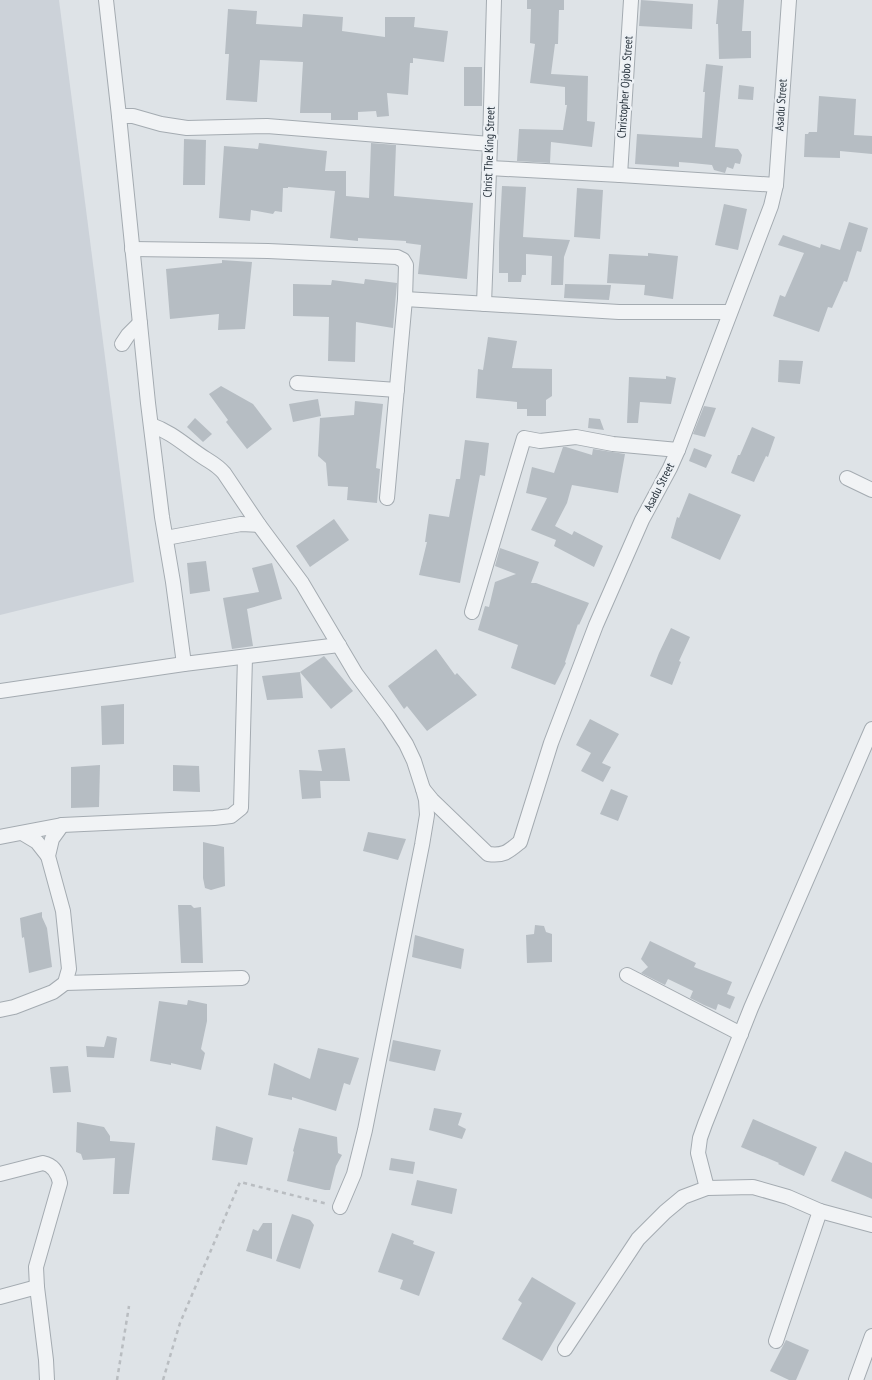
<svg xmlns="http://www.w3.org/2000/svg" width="872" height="1380" font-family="'PT Sans Narrow',sans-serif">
	<rect width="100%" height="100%" fill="#dee3e7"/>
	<!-- built -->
	<path fill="#ccd2d9" d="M0 0H59L134 582 0 615Z"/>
	<!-- building -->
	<g fill="#b6bdc3">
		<path d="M527 0H564V10H559L558 44H555L551 74 588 76 587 121 595 122 592 147 551 142 550 163 517 161 519 129 563 130 567 105H565V87L530 83 535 44 530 43 531 9H527Z"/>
		<path d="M641 0 693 4 692 29 639 26Z"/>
		<path d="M718 0H744L742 31H751V58L719 59 718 24H716Z"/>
		<path d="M228 9 257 11 256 24 302 27 303 14 343 17 342 31 385 37V17H415L414 27 448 31 444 62 413 58V63H410L408 95 387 93 389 116 377 117 376 111 358 112V120H331V113H300L303 62 260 60 257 102 226 100 229 54H225Z"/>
		<path d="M706 64 723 66 715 147 738 149 742 155 740 164 735 163 733 169 727 167 725 173 714 170 712 165 692 163 679 162V167L635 164 637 134 702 138 705 92H703Z"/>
		<rect x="464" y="67" width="18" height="39"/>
		<path d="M739 85 754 87 753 100 738 99Z"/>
		<path d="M819 96 856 99 854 135 872 136V154L840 151V158L804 157 805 134H808L809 132H817Z"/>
		<path d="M184 139 206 140 205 185H183Z"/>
		<path d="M259 143 327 151 325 171H346V196L369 198 371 143 396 145 394 196 473 203 467 279 418 274 421 245 406 243V241L358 238V241L330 238 335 191 288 187V188H283L282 212 275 211 273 214 251 210 250 221 219 218 224 146 258 149Z"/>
		<path d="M502 186 526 187 523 237 570 240 564 257 563 285H551L552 256 526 254V275H522L521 282H508V273H499V243Z"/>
		<path d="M577 188 603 190 600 239 574 237Z"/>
		<path d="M724 204 747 209 738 250 715 245Z"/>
		<path d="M849 222 868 228 861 252 857 251 847 282 844 281 832 308 828 307 819 332 773 316 780 295 785 297 804 253 778 245 783 235 820 248 821 244 840 250Z"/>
		<path d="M648 253 678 256 673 299 644 295 645 285 607 283 609 254 648 256Z"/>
		<path d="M222 260 252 262 245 329 218 330 219 314 170 319 166 269 222 263Z"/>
		<path d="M365 279 397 283 393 328 356 322 355 362 328 361 329 317 293 316V284L331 285 332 280 364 284Z"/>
		<path d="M565 284 611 285 609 300 564 298Z"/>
		<path d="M488 337 517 341 512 368 552 369V396L546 400V416H527V409H517V402L476 398 478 369 483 370Z"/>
		<path d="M779 360 803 361 800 384 778 382Z"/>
		<path d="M666 376 676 378 671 404 640 402 638 423H627L629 377 666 379Z"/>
		<path d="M221 386 253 404 272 429 247 449 226 422 228 420 209 394Z"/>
		<path d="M318 399 321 416 293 422 289 404Z"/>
		<path d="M355 401 383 404 376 468 380 469 377 503 347 500 348 487 328 486 326 463 318 456 320 418 354 415Z"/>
		<path d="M704 406 716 408 705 437 693 434Z"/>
		<path d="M195 418 212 434 203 442 187 427Z"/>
		<path d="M589 418 600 419 604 430 588 428Z"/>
		<path d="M752 427 775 437 768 457 766 456 754 482 731 473 738 455H740Z"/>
		<path d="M465 440 489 443 485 476 480 475 460 583 419 575 427 542H425L429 514 449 517 456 479H460Z"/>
		<path d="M563 447H566L592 455 593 449 625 454 618 493 572 485 567 503 555 526 572 535 574 531 603 546 594 567 554 546 556 540 531 530 547 498 526 493 532 467 554 473Z"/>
		<path d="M694 448 712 455 706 468 689 461Z"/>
		<path d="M689 493 741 515 720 560 671 538 677 517 679 518Z"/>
		<path d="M334 519 349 540 310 567 296 546Z"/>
		<path d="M500 548 539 562 531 583H536L589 603 579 625 578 624 565 662 566 663 555 685 511 668 518 645 478 630 485 606 489 607 495 582 516 574 495 566Z"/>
		<path d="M206 561 210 591 190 594 187 563Z"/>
		<path d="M272 563 282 599 247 609 253 646 232 649 223 598 259 592 252 568Z"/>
		<path d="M671 628 690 637 679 661 681 662 672 685 650 676 659 653Z"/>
		<path d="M436 649 455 675 457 673 477 695 427 731 407 706 404 709 388 686Z"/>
		<path d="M324 656 353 691 331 709 300 672Z"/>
		<path d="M300 672 303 698 267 700 262 676Z"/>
		<path d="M124 704V744L102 745 101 706Z"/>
		<path d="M590 719 619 734 602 763 611 767 603 782 581 771 591 753 576 745Z"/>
		<path d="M345 748 350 781H320L321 798 302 799 299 770 322 771 318 750Z"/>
		<path d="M100 765 99 807 71 808V767Z"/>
		<path d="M173 765 199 766 200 792 173 791Z"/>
		<path d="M611 789 628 796 618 821 600 814Z"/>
		<path d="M368 832 406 839 398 860 363 851Z"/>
		<path d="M203 842 224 847 225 886 211 890 205 888 203 878Z"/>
		<path d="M178 905H191L194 908 201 907 203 963H181Z"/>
		<path d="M42 912V917L47 928 52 967 29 973 24 937 22 938 20 918Z"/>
		<path d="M535 925 544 926 546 932 552 934V962L527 963 526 935 534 934Z"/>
		<path d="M415 935 464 949 461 969 412 957Z"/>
		<path d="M650 941 696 963 694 967 732 982 727 994 735 997 730 1009 718 1004 716 1010 704 1005 690 998 693 991 668 979 665 985 641 973 648 967 641 959Z"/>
		<path d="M188 1000 207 1004V1021L201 1049 205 1053 201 1070 171 1063V1065L150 1061 159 1001 187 1005Z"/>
		<path d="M107 1036 117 1038 114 1058 87 1057 86 1046 104 1047Z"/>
		<path d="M393 1040 441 1050 435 1071 389 1061Z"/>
		<path d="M318 1048 359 1058 350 1085 344 1083 336 1111 292 1097V1100L268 1095 274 1063 310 1079Z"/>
		<path d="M68 1066 71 1092 53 1093 50 1067Z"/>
		<path d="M434 1108 462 1113 458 1125 466 1129 462 1139 429 1130Z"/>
		<path d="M753 1119 817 1147 804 1176 778 1164 779 1163 741 1147Z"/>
		<path d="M77 1122 104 1127 110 1136V1141L135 1143 129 1194H113L115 1158 83 1160 81 1154 76 1152Z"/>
		<path d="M216 1126 253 1138 247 1165 212 1160Z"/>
		<path d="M299 1128 337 1137 338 1153 342 1155 336 1166 330 1190H325L287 1181 294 1152 293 1151Z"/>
		<path d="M845 1151 872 1163V1199L831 1181Z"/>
		<path d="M391 1158 415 1162 413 1174 389 1170Z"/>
		<path d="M417 1180 457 1189 452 1214 411 1205Z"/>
		<path d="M292 1214 310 1220 314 1225 300 1269 276 1261Z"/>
		<path d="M263 1223H272V1259L246 1251 253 1229 258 1231Z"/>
		<path d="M392 1233 414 1241 413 1244 435 1252 419 1296 400 1289 403 1280 378 1272Z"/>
		<path d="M532 1277 576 1303 542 1361 502 1339 522 1303 518 1300Z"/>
		<path d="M786 1340 809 1350 796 1380H789L770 1371Z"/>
	</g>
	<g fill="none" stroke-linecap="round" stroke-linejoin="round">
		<!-- street casing -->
		<g stroke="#a4abb1" stroke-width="16">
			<g id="street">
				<path d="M106 0 119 116 148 403 162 517 173 582 184 664"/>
				<path d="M119 116H133L161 124 187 128 267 126 490 144"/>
				<path d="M489 168 620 175 776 185"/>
				<path d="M620 175 631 0"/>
				<path d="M132 249 268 251 397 257 403 260 406 265 405 299 387 498"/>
				<path d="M405 299 619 312H730"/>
				<path d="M484 304 490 144 494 0"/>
				<path d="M122 344 128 335 140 323"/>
				<path d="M297 383 397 390"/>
				<path d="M151 425C172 432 187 447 206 459 214 464 218 466 224 473L259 525 302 583 356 674 389 718 406 744 414 761 423 789 426 800 427 815 422 845 365 1130 354 1174 340 1207"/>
				<path d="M847 478 872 490"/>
				<path d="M166 538 241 524 259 525"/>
				<path d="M472 612 524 438 540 441 576 437 613 444 678 450"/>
				<path d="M0 691 184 664 339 645"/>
				<path d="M423 789 432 800 488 854C504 856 508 852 520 842L551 743 596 625 642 520 670 468 678 450 771 206 776 185 789 0"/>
				<path d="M22 833 37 842 48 856"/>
				<path d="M0 837 62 825 214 818 231 816 241 808 245 657"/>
				<path d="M627 975 741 1034"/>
				<path d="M65 983 242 978"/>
				<path d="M0 1010 14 1007 53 992 65 983 69 969 63 911 48 856 52 839 62 825"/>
				<path d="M0 1174 43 1163C53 1165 58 1173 60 1183L36 1267 37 1287 46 1360 47 1380"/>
				<path d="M707 1188 698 1153 700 1138 705 1124 751 1008 872 729"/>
				<path d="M0 1297 37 1287"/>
				<path d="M776 1341 820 1211"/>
				<path d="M565 1349 638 1239 665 1212 683 1197 707 1188 753 1187 788 1197 820 1211 872 1225"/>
				<path d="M856 1380 872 1336"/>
			</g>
		</g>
		<!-- path -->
		<g stroke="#b9bdc1" stroke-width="2.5" stroke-dasharray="4 4" stroke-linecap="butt">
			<path d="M117 1380 129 1306"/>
			<path d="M163 1380 180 1323 240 1182 328 1204"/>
		</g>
		<!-- street -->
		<use href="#street" stroke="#f1f3f5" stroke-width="14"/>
	</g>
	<g text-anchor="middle" stroke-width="4.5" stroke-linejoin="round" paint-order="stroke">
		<!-- street labels -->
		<g font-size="12" fill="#28333d" stroke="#edf1f5">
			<text transform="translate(625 87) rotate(-86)" y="4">Christopher Ojobo Street</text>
			<text transform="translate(781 105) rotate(-86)" y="4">Asadu Street</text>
			<text transform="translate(489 152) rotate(-88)" y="4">Christ The King Street</text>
			<text transform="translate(659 487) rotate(-63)" y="4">Asadu Street</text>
		</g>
	</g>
</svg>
